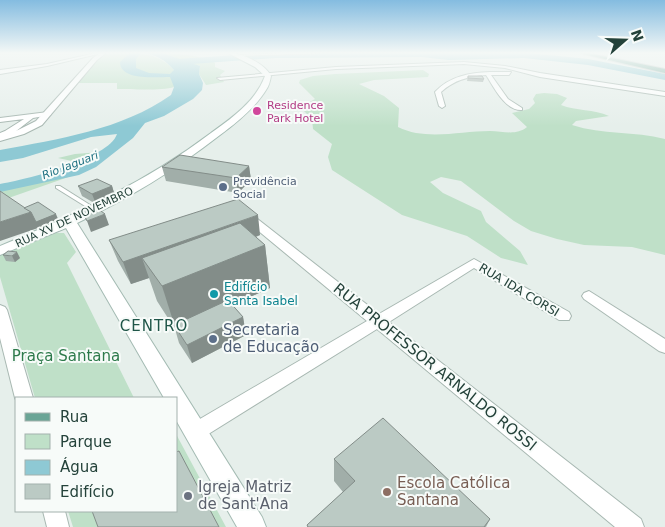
<svg xmlns="http://www.w3.org/2000/svg" width="665" height="527" font-family="'DejaVu Sans',sans-serif">
	<rect width="100%" height="100%" fill="#e6efeb"/>
	<!-- green -->
	<g fill="#bfe0c8">
		<path d="M105 53C131 53 155 49 174 70V87C161 91 132 89 117 89V83H78L84 73Z"/>
		<path d="M159 53C175 53 201 55 215 63V67L225 71 220 75 224 82 206 85 199 74 200 66 180 61Z"/>
		<path d="M423 70 429 74 428 77 374 80 359 84 384 96 399 108 398 127C426 141 460 131 490 131 503 131 516 136 527 127L512 113 529 109 535 103 533 99 536 94 544 93 557 94 567 98 561 105C576 111 594 109 609 116L576 121 572 125C603 135 634 131 665 139V255L632 247 584 245 557 239 531 231 514 221 461 181 441 177 430 182 443 193 481 211 486 222 520 251 528 265 501 258 467 236 402 215 332 170 328 157 332 144 313 129 312 119 303 110 302 106 315 99 299 83 300 80 313 76 335 74Z"/>
		<path d="M113 151 77 174 0 201V191L73 167 72 161 58 158 75 154Z"/>
		<path d="M56 233H64L76 252 67 263 134 398H35L0 277V256Z"/>
		<path d="M176 434 226 527H73L68 511H176Z"/>
	</g>
	<!-- water -->
	<path fill="#8ec9d4" d="M130 53H141L136 59V68L149 73 170 74 174 70C165 60 156 54 142 53H162L200 66 199 74 203 83 202 90 193 99 164 116 145 123 133 138 96 167 79 175 0 192V184C24 180 109 159 117 134L91 137 23 158 0 162V150C59 139 121 130 171 95L174 87 170 77C157 77 120 81 120 62Z"/>
	<g fill="none" stroke-linecap="round" stroke-linejoin="round">
		<!-- river -->
		<path fill="#8ec9d4" fill-rule="evenodd" d="M267 53H529L588 59 665 74V80L588 65 524 58 449 60 422 57 275 58 178 65 173 62 178 59Z"/>
		<!-- service casing -->
		<g stroke="#a8b8b2" stroke-width="2">
			<path id="service" d="M56 186H60L98 210 97 211H93L56 188Z"/>
		</g>
		<!-- minor casing -->
		<g stroke="#a8b8b2" stroke-width="2">
			<g id="minor">
				<path d="M96 53H102L47 66 0 74V70L47 64Z"/>
				<path d="M291 53H320L236 56 238 55Z"/>
				<path d="M464 62 505 66 540 73 665 92V96L540 77 505 68 464 64 336 69 220 80 217 78 336 67Z"/>
				<path d="M490 72H511L509 75H491L508 99 522 108V110C505 111 494 87 486 75 469 76 454 80 441 92L445 106 442 108 439 106 435 92C450 76 469 73 490 72Z"/>
				<path d="M48 112 51 114 50 115 33 118 11 135 0 137V133L5 131 24 119 0 122V118Z"/>
				<path d="M247 213 251 214 379 314 474 259 569 312 571 316 569 320H559L474 268 389 322 641 519 644 527H615L377 329 202 438 195 441 188 438 185 432 188 426 367 321 243 218 242 216Z"/>
				<path d="M589 291 665 339V353L659 351 584 299 582 296 584 293Z"/>
				<path d="M0 305 5 307 7 310 33 398H16V400L15 398 0 338Z"/>
				<path d="M43 511H65L69 527H47Z"/>
			</g>
		</g>
		<!-- tertiary casing -->
		<g stroke="#a8b8b2" stroke-width="2">
			<path id="tertiary" d="M100 53H106L97 60 42 125 24 134 0 141V135L18 130 36 121 93 58Z"/>
		</g>
		<!-- secondary casing -->
		<g stroke="#a4bbb3" stroke-width="2">
			<path id="secondary" d="M228 53C242 53 264 63 271 76 270 81 269 86 266 90 255 108 236 123 220 135 175 170 128 199 77 223L262 517 266 527H237L176 420V398H164L66 228 0 255V246C75 215 146 182 211 133 232 118 256 101 265 76L255 67Z"/>
		</g>
		<!-- primary casing -->
		<g stroke="#c2cac8" stroke-width="2">
			<path id="primary" d="M579 53H588L665 69V73Z"/>
		</g>
		<!-- service -->
		<use href="#service" fill="#fff" fill-rule="evenodd"/>
		<!-- minor -->
		<use href="#minor" fill="#fff" fill-rule="evenodd"/>
		<!-- tertiary -->
		<use href="#tertiary" fill="#fff" fill-rule="evenodd"/>
		<!-- secondary -->
		<use href="#secondary" fill="#fff" fill-rule="evenodd"/>
		<!-- primary -->
		<use href="#primary" fill="#6aa596" fill-rule="evenodd"/>
	</g>
	<!-- wall -->
	<g fill="#a1aea9">
		<path d="M468 76 484 79 483 82 467 81Z"/>
		<path d="M249 166 251 180 238 193 166 181 162 167Z"/>
		<path d="M78 186H112L115 196 96 204 82 196Z"/>
		<path d="M260 235 256 237 265 245 270 288 232 305 243 317 246 335 192 363 179 343 175 329 157 301 149 278 131 284 118 261 109 240Z"/>
		<path d="M3 255 20 258 15 262 6 261Z"/>
		<path d="M334 459 490 519 486 527H307V525L343 492 334 481Z"/>
	</g>
	<!-- shaded-wall -->
	<g fill="#838d89">
		<path d="M249 166 251 180 238 193 236 178Z"/>
		<path d="M112 186 115 196 96 204 92 194Z"/>
		<path d="M31 212 56 214 58 219 38 228 0 241V222Z"/>
		<path d="M105 214 109 225 91 232 87 221Z"/>
		<path d="M258 215 260 235 155 276 142 258 149 278 131 284 123 262Z"/>
		<path d="M265 245 270 288 177 330 175 327 162 286Z"/>
		<path d="M17 252 20 258 15 262 12 256Z"/>
		<path d="M243 317 246 335 192 363 187 345Z"/>
	</g>
	<!-- building -->
	<g fill="#bbcac4" stroke="#838d89">
		<path d="M468 76H482L484 79 468 78Z"/>
		<path d="M180 155 249 166 236 178 162 167Z"/>
		<path d="M97 179 112 186 92 194 78 186Z"/>
		<path d="M0 191 31 212 0 222Z"/>
		<path d="M238 199 258 215 123 262 109 240Z"/>
		<path d="M38 202 56 214 36 222 31 212 24 208Z"/>
		<path d="M93 205 105 214 87 221 81 209Z"/>
		<path d="M240 223 265 245 162 286 142 258Z"/>
		<path d="M8 251 17 252 12 256 3 255Z"/>
		<path d="M228 300 243 317 187 345 174 325Z"/>
		<path d="M383 418 490 519 484 527H308L307 525 355 481 334 459Z"/>
		<path d="M179 451 219 527H98L92 511H176V452Z"/>
	</g>
	<!-- sky -->
	<linearGradient id="sky" x2="0" y2="1"><stop stop-color="#84bce0"/><stop offset="0.42" stop-color="#f4f8f6"/><stop offset="1" stop-color="#f4f8f6" stop-opacity="0"/></linearGradient>
	<rect width="665" height="126" fill="url(#sky)"/>
	<!-- markers -->
	<circle fill="#d1479c" stroke="#f7fbf9" stroke-width="2" cx="257" cy="111" r="5"/>
	<g fill="#5c6f8a" stroke="#f7fbf9" stroke-width="2">
		<circle cx="223" cy="187" r="5"/>
		<circle cx="213" cy="339" r="5"/>
	</g>
	<circle fill="#0f9aa8" stroke="#f7fbf9" stroke-width="2" cx="214" cy="294" r="5"/>
	<circle fill="#8d6e63" stroke="#f7fbf9" stroke-width="2" cx="387" cy="492" r="5"/>
	<circle fill="#6b7280" stroke="#f7fbf9" stroke-width="2" cx="188" cy="496" r="5"/>
	<g text-anchor="middle" stroke-width="4" stroke-linejoin="round" paint-order="stroke">
		<!-- far-hotel labels -->
		<g font-size="11" fill="#b23c85" stroke="#f7fbf9" text-anchor="start">
			<text x="267" y="109">Residence<tspan x="267" dy="13">Park Hotel</tspan></text>
		</g>
		<!-- far-water labels -->
		<g font-size="11" font-style="italic" fill="#1c6f80" stroke="#f7fbf9">
			<text transform="translate(70 165) rotate(-21)" y="4">Rio Jaguari</text>
		</g>
		<!-- far-service labels -->
		<g font-size="11" fill="#4e5e75" stroke="#f7fbf9" text-anchor="start">
			<text x="233" y="185">Previdência<tspan x="233" dy="13">Social</tspan></text>
		</g>
		<!-- far-street labels -->
		<g font-size="11" fill="#24423a" stroke="#f7fbf9">
			<text transform="translate(74 217) rotate(-25)" y="4">RUA XV DE NOVEMBRO</text>
		</g>
		<!-- culture labels -->
		<g font-size="12" fill="#0d838f" stroke="#f7fbf9" text-anchor="start">
			<text x="224" y="291">Edifício<tspan x="224" dy="14">Santa Isabel</tspan></text>
		</g>
		<!-- street labels -->
		<g font-size="12" fill="#24423a" stroke="#f7fbf9">
			<text transform="translate(519 290) rotate(31)" y="4">RUA IDA CORSI</text>
		</g>
		<!-- quarter labels -->
		<g font-size="15" letter-spacing="1" fill="#1f5548" stroke="#f7fbf9">
			<text x="154" y="331">CENTRO</text>
		</g>
		<!-- near-service labels -->
		<g font-size="15" fill="#4e5e75" stroke="#f7fbf9" text-anchor="start">
			<text x="223" y="335">Secretaria<tspan x="223" dy="17">de Educação</tspan></text>
		</g>
		<!-- near-park labels -->
		<g font-size="15" fill="#2d7a4b" stroke="#f7fbf9">
			<text x="66" y="361">Praça Santana</text>
		</g>
		<!-- near-street labels -->
		<g font-size="15" fill="#24423a" stroke="#f7fbf9">
			<text transform="translate(435 367) rotate(39)" y="5">RUA PROFESSOR ARNALDO ROSSI</text>
		</g>
		<!-- near-education labels -->
		<g font-size="15" fill="#785e54" stroke="#f7fbf9" text-anchor="start">
			<text x="397" y="488">Escola Católica<tspan x="397" dy="17">Santana</tspan></text>
		</g>
		<!-- near-worship labels -->
		<g font-size="15" fill="#5b616d" stroke="#f7fbf9" text-anchor="start">
			<text x="198" y="492">Igreja Matriz<tspan x="198" dy="17">de Sant'Ana</tspan></text>
		</g>
	</g>
	<!-- legend -->
	<rect x="15" y="397" width="162" height="115" fill="#f7fbf9" stroke="#a3b1ad"/>
	<rect x="25" y="413" width="25" height="8" fill="#6aa596" stroke="#a3b1ad"/>
	<text x="60" y="422" font-size="15" fill="#24423a">Rua</text>
	<rect x="25" y="434" width="25" height="15" fill="#bfe0c8" stroke="#a3b1ad"/>
	<text x="60" y="447" font-size="15" fill="#24423a">Parque</text>
	<rect x="25" y="460" width="25" height="15" fill="#8ec9d4" stroke="#a3b1ad"/>
	<text x="60" y="472" font-size="15" fill="#24423a">Água</text>
	<rect x="25" y="484" width="25" height="15" fill="#bbcac4" stroke="#a3b1ad"/>
	<text x="60" y="497" font-size="15" fill="#24423a">Edifício</text>
	<!-- north arrow -->
	<g transform="translate(625 40) rotate(70)" stroke="#f7fbf9" stroke-width="4" paint-order="stroke">
	<path d="M0-4L9 19L0 12L-9 19Z" fill="#24423a"/>
	<text y="-8" font-size="14" font-weight="bold" text-anchor="middle" fill="#24423a">N</text>
	</g>
</svg>
